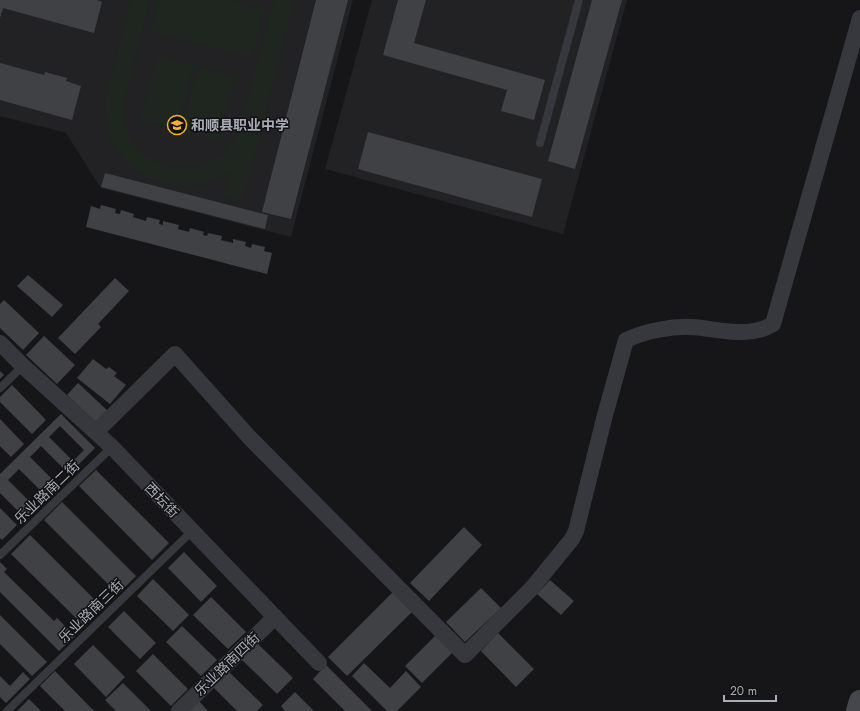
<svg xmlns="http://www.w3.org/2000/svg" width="860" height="711" font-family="Jost,'Noto Sans SC',sans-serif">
	<rect width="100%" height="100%" fill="#161618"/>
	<!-- built -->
	<g fill="#222225">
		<path d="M0 0H353L291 237 101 188 66 133 0 116Z"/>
		<path d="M372 0H627L563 234 325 169Z"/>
	</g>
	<!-- green -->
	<g fill="#1e261f">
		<path d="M131 0H150L124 103C124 112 124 120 126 128 139 164 185 180 217 158 228 150 234 140 239 129L274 0H295L243 201 224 196 230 172C223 176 216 180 208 183 170 196 127 176 111 140 105 127 104 114 105 101Z"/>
		<path d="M159 0H231L265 9 252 58 150 32Z"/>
		<path d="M157 55 194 65 177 131 139 121Z"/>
		<path d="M198 66 236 76 218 142 181 132Z"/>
	</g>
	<!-- building -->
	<g fill="#404145" fill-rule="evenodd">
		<path d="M0 0H97L102 2 94 33 3 8 0 18Z"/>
		<path d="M316 0H348L291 219 262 212Z"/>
		<path d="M398 0H426L414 43 545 80 534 120 501 111 507 90 383 55Z"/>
		<path d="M592 0H622L575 169 548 161Z"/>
		<path d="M0 63 44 75 45 72 67 78 66 81 81 86 72 120 0 100Z"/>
		<path d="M368 132 542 179 532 217 358 169Z"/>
		<path d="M105 173 268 215 265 229 101 187Z"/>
		<path d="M101 205 116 209 115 213 120 214 121 210 134 214 133 217 146 221 147 217 160 220 159 224 163 225V221L179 225 178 229 189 232 190 228 204 232 203 235 207 236 208 233 222 236 221 240 233 243V239L246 242 245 246 251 248 252 244 265 247 264 251 272 253 267 274 86 227 91 206 100 209Z"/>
		<path d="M28 275 63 305 52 317 17 286Z"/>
		<path d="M115 278 129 291 98 324 101 327 75 354 58 338Z"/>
		<path d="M4 300 39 333 23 350 0 328V304Z"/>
		<path d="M44 336 75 365 57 384 26 355Z"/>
		<path d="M93 359 106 369 109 367 117 373 114 376 126 385 110 404 77 378Z"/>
		<path d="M0 371 4 375 0 379Z"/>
		<path d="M78 383 109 412 98 424 67 395Z"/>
		<path d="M12 385 46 420 32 434 0 402V397Z"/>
		<path d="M61 414 95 448 69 474 41 446 30 457 58 485 46 496 19 469 8 480 35 507 25 518 0 493V474ZM60 426 84 450 73 461 49 437Z"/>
		<path d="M0 419 24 444 11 457 0 446Z"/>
		<path d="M96 470 169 543 152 560 79 486Z"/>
		<path d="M62 502 136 576 118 594 44 520Z"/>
		<path d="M0 508 17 525 2 540 0 538Z"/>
		<path d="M464 527 482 545 429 601 410 583Z"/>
		<path d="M30 535 102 607 83 625 11 554Z"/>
		<path d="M184 552 217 586 201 602 168 568Z"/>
		<path d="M0 562 7 569 4 572 54 621 57 618 75 636 59 651 0 592Z"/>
		<path d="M153 579 189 615 173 631 137 596Z"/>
		<path d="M550 580 574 601 561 615 537 594Z"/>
		<path d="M481 588 501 608 465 642 446 622Z"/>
		<path d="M395 590 415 609 347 676 328 657Z"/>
		<path d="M211 597 246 632 228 649 193 615Z"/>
		<path d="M124 611 156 643 140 659 108 627Z"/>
		<path d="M0 615 47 662 32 676 0 644Z"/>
		<path d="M182 626 217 660 201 676 166 642Z"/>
		<path d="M498 633 534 669 516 687 481 651Z"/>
		<path d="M436 635 453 652 422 683 405 666Z"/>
		<path d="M256 642 293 678 277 694 240 658Z"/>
		<path d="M93 645 125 677 106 697 74 664Z"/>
		<path d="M153 654 188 689 171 706 136 671Z"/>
		<path d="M364 663 390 688 406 671 421 687 397 711H387L352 676Z"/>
		<path d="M326 665 372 711H345L313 679Z"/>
		<path d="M226 669 263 705 257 711H237L211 685Z"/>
		<path d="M55 671 91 708 95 711H65L40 686Z"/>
		<path d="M23 672 30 679 6 703 0 697V676L10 686Z"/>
		<path d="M123 683 151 711H116L105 700Z"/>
		<path d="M295 692 314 711H285L281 706Z"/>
		<path d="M29 699 41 711H17Z"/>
		<path d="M197 699 208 711H185Z"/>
	</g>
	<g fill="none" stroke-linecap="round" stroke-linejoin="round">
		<!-- lane -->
		<g stroke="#37383d" stroke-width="8">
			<path d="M540 143 579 0"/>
			<path d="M0 388 23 366"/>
			<path d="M0 555 112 447"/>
			<path d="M7 711 192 531"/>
		</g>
		<!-- street -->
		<g stroke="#37383d" stroke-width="16">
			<path d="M0 343 23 366 112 447 319 663"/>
			<path d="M96 432 175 354 249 437 465 655 532 588 572 539 576 531 605 415 626 340C646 331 671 326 692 327 719 329 749 339 773 324L860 18"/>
			<path d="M179 711 275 617"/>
		</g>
		<!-- secondary -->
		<path stroke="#45474d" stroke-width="22" d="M857 711 860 701"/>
	</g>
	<!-- icons -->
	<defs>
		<g id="school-ring" transform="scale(1)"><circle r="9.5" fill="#111113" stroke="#f2b134" stroke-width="1.5"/><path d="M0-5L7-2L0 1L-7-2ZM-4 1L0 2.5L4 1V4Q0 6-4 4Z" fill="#f2b134"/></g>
	</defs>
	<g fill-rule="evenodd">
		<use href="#school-ring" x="177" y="125"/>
	</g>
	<g text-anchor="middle" stroke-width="3" stroke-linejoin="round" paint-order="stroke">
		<!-- poi labels -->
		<g font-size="14" font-weight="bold" fill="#a8adb8" stroke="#111113" text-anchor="start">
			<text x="191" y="130">和顺县职业中学</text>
		</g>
		<!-- street labels -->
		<g font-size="14" fill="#a8adb8" stroke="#111113">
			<text transform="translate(47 492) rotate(-44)" y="5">乐业路南二街</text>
			<text transform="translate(162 500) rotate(46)" y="5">西坛街</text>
			<text transform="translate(91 611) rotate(-44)" y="5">乐业路南三街</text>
			<text transform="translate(227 664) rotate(-44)" y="5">乐业路南四街</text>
		</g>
	</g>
	<!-- scale -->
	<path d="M724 695v6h52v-6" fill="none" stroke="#a8adb8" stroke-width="2"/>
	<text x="730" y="695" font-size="12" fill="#a8adb8" stroke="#111113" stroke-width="3" paint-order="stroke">20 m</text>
</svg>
